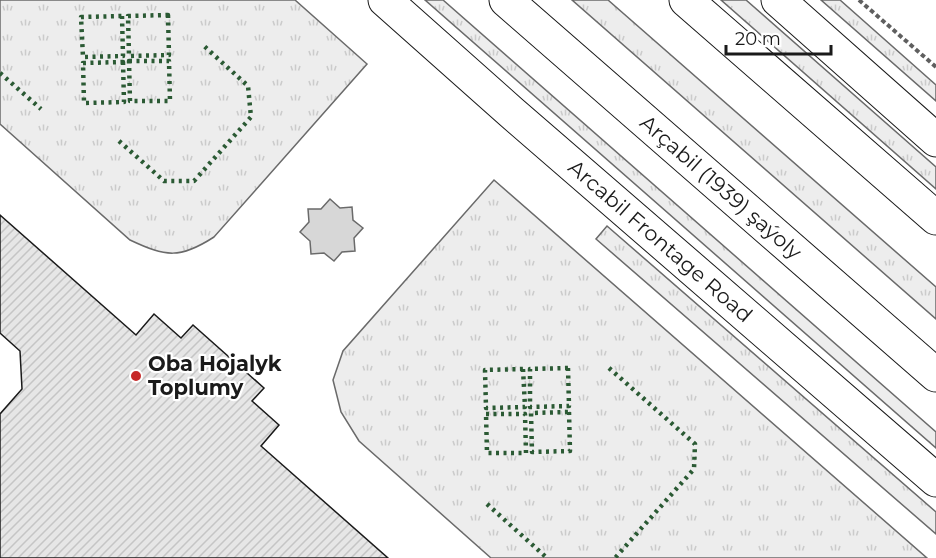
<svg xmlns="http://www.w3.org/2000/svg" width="936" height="558" font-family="Montserrat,sans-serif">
	<defs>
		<pattern id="grass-tufts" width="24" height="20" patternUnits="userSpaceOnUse" patternTransform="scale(1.5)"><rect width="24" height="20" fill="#ededed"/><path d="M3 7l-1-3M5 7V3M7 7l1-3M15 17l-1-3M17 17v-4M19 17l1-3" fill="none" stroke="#cbcbcb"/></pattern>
		<pattern id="building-hatch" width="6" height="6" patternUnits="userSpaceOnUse" patternTransform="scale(1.5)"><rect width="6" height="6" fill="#e6e6e6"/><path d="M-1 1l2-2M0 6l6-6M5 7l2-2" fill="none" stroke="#c5c5c5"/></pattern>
	</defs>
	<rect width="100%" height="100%" fill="#fff"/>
	<!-- grass -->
	<g fill="url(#grass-tufts)" stroke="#6a6a6a" stroke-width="1.5">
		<path d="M0 0H295L367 64 214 237C180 259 166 257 130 240L0 124Z"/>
		<path d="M425 0H443L936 432V448Z"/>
		<path d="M572 0H608L936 287V319Z"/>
		<path d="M721 0H746L936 167V189Z"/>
		<path d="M821 0H840L936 85V101Z"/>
		<path d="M494 180 927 558H491L359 441 341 412 333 380 343 351Z"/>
		<path d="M607 226 936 512V534L596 239Z"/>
	</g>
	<!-- water -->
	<path fill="#d7d7d7" stroke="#6a6a6a" stroke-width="1.5" d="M330 199 340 208 352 207 353 220 363 228 354 238 355 251 342 252 334 261 324 253 311 254 310 241 300 232 309 222 308 209H321Z"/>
	<!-- building -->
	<path fill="url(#building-hatch)" stroke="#1a1a1a" stroke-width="1.5" d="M0 215 136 335 154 314 181 338 193 325 264 388 252 401 279 425 261 446 388 558H0V414L22 389 20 351 0 333Z"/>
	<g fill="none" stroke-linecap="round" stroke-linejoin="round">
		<!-- minor casing -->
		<g stroke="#1a1a1a" stroke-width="35">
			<g id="minor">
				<path id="s1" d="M385 0 511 112 936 480"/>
				<path d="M778 0 936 140"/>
			</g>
		</g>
		<!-- major casing -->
		<g stroke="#1a1a1a" stroke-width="35">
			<g id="major">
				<path id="s2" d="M506 0 936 375"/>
				<path d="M686 0 936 218"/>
			</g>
		</g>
		<!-- path -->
		<path stroke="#5f5f5f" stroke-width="4" stroke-dasharray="4.5 3" stroke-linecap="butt" d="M859 0 936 67"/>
		<!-- minor -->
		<use href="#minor" stroke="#fff" stroke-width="33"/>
		<!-- major -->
		<use href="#major" stroke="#fff" stroke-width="33"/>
		<!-- hedge -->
		<g stroke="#2b5a34" stroke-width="4.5" stroke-dasharray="3 4.5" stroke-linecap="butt">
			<path d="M168 15 169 55 129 56 128 16Z"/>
			<path d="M122 16 123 56 83 57 81 17Z"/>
			<path d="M129 61H169L170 101H130Z"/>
			<path d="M123 62 124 102 84 103 83 63Z"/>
			<path d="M0 73 41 109"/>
			<path d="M119 141 164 181H194L251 117 248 86 204 46"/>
			<path d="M568 368 569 406 530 407V369Z"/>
			<path d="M609 368 695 444 694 469 615 558"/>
			<path d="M523 369 525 407 486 408 485 370Z"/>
			<path d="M569 412 570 451 532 452 531 413Z"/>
			<path d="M486 414H525L526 453H487Z"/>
			<path d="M487 504 547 558"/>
		</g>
	</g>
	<!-- markers -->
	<circle fill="#c62828" stroke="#fff" stroke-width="2" cx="136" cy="376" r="6"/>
	<g text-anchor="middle" stroke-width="4.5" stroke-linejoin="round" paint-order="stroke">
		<!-- street labels -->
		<g font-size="21" fill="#1a1a1a" stroke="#fff">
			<text dy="7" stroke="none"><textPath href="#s2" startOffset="285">Arçabil (1939) şaýoly</textPath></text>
			<text dy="7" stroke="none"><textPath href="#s1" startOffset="366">Arcabil Frontage Road</textPath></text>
		</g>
		<!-- poi labels -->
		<g font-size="21" font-weight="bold" fill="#1a1a1a" stroke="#fff" text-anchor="start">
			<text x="148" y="371">Oba Hojalyk<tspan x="148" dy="24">Toplumy</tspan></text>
		</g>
	</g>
	<!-- scale -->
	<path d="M726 45v9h105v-9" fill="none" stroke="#1a1a1a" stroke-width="3"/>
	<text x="735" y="45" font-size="18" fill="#1a1a1a" stroke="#ffffff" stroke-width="4.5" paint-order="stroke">20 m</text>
</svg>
